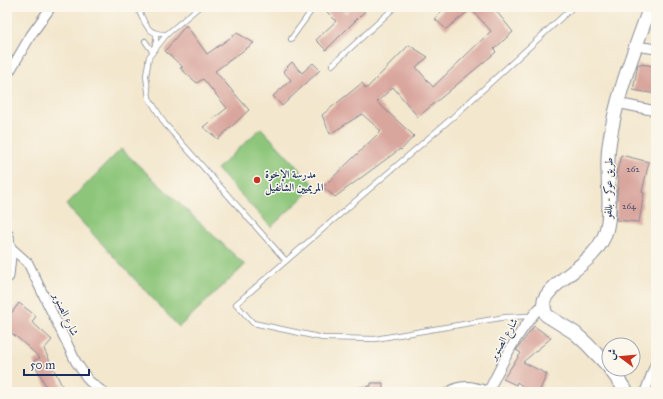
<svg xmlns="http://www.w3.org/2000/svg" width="663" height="399" font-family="'IM FELL Great Primer',Amiri,serif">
	<rect width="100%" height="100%" fill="#fbf7ec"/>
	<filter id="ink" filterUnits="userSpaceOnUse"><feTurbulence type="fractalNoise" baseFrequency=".025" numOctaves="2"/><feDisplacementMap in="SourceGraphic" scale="8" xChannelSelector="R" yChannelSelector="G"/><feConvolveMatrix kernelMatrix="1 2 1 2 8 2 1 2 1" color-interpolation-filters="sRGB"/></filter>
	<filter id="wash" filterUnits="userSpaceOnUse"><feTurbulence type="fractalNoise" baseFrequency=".012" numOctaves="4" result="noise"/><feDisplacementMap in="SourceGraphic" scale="16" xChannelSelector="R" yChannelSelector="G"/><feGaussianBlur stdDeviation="0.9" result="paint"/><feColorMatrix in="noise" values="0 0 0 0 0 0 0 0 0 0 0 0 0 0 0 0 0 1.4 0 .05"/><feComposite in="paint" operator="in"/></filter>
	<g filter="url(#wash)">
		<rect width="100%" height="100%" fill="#f3e7cd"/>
		<!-- green -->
		<g fill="#8dc67a" stroke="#547a6c">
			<path d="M261 128 315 186 271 227 217 169Z"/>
			<path d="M121 149 245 265 179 327 66 205Z"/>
		</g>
		<g id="blocks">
			<!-- building -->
			<g fill="#d9a69d">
				<path d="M333 7H340L346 13 352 7H361L365 11 326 50 316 40 336 21 327 12Z"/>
				<path d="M445 7H493L513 32 494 49 496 52 418 117 393 87 377 102 414 136 401 150 400 149 335 197 323 187 381 131 362 114 330 134 322 115 362 83 366 89 409 45 428 57 416 67 433 87 491 31 471 9 446 29 435 19Z"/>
				<path d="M186 25 207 54 237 33 254 43 215 71 249 110 218 139 203 127 227 108 203 79 197 83 180 68 183 67 165 51Z"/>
				<path d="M292 62 302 73 313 63 320 70 282 106 273 96 291 80 283 71Z"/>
				<path d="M638 64 656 66V94L633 90Z"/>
				<path d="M621 155 649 162 642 192 644 193 639 222 616 220 617 194 619 177H616V175Z"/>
				<path d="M19 303 36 316 32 322 52 340 44 349 65 392H49L33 361 40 358 18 338 7 330V319Z"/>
				<path d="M534 326 551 338 523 362 547 374 539 392H531L517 382 516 385 503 379 521 353 516 350 518 348Z"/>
				<path d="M371 383H383V392H355V388L371 386Z"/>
			</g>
		</g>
	</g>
	<g filter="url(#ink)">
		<use href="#blocks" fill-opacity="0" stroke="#878b96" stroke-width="1"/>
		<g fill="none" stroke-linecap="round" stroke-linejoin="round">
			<!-- lane casing -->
			<g stroke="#878b96" stroke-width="6">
				<g id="lane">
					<path d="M137 7C146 24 146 35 167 34L199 7"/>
					<path d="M167 34 149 57 146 76 149 98 165 124 286 261"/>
					<path d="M291 39 314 7"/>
					<path d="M145 41 152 51"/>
					<path d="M154 48 156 42V34"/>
					<path d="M332 65 395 7"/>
					<path d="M532 316 506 317 375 339 323 338 253 323 236 304 453 117 573 7"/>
				</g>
			</g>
			<!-- street casing -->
			<g stroke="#878b96" stroke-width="11">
				<g id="street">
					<path d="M636 46 656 49"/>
					<path d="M7 76 31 35 51 7"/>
					<path d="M617 103 656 111"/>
					<path d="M9 246 28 263 76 362 89 381 103 392"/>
					<path d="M449 392C462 383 474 387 488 391"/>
					<path d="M488 392C504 360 519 328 544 303"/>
					<path d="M645 392 656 362"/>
				</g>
			</g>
			<!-- secondary casing -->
			<g stroke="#878b96" stroke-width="15">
				<g id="secondary">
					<path d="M7 236 9 256 7 276"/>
					<path d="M609 367 587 344 575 333 546 315C545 311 543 306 544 300 547 292 556 285 562 280 578 267 600 253 606 231 613 207 605 172 609 146 615 98 634 52 650 7"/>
					<path d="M610 369 627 392"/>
				</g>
			</g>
			<!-- lane -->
			<use href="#lane" stroke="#fff" stroke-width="4.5"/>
			<!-- street -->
			<use href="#street" stroke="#fff" stroke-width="9"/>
			<!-- secondary -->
			<use href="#secondary" stroke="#fff" stroke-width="13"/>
		</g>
	</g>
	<!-- markers -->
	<circle fill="#c8321e" stroke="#fbf7ec" stroke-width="1.5" cx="257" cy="180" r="4"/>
	<g text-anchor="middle" stroke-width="3" stroke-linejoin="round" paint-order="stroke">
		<!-- number labels -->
		<g font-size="9" fill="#4a4d6e">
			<text x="633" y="172">262</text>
			<text x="629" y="209">264</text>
		</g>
		<!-- poi labels -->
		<g font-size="11" font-weight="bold" fill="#1b2f5e" stroke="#fbf7ec" text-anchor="start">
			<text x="265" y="178">مدرسة الإخوة<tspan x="265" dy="13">المريميين الشانفيل</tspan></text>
		</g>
		<!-- street labels -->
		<g font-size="11" fill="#1b2f5e" stroke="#fbf7ec">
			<text transform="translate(608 188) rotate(-89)" y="4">طريق عوكر - بللفو</text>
			<text transform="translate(66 314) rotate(65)" y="4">شارع الصنوبر</text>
			<text transform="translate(503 339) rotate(-60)" y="4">شارع الصنوبر</text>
		</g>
	</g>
	<!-- margin -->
	<rect width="663" height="399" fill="none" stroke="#fbf7ec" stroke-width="24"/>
	<!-- north arrow -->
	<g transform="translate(621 357) rotate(286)"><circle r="19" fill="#fbf7ec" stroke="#a1a7b3"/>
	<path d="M0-3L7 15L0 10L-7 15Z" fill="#c8321e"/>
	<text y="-6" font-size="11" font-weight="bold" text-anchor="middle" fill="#1b2f5e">ش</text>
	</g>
	<!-- scale -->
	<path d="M24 369v6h65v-6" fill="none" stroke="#1b2f5e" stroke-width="2"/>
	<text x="30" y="369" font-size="12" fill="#1b2f5e" stroke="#fbf7ec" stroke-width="3" paint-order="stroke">50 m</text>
</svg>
